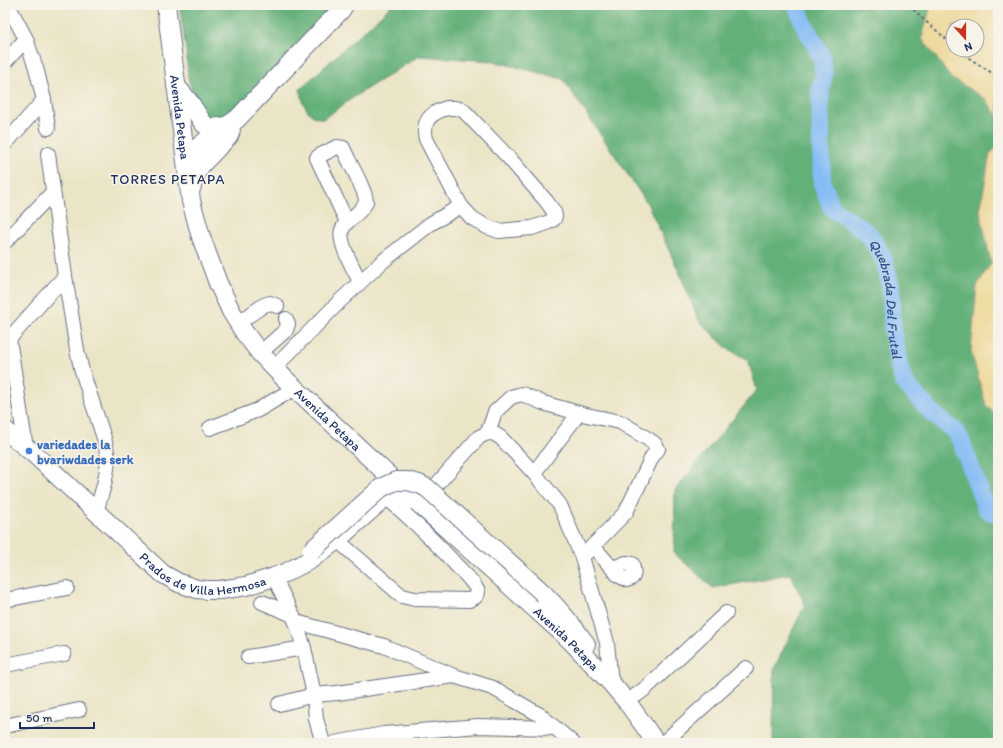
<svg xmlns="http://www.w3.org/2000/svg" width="1003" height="748" font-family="Itim,sans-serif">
	<rect width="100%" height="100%" fill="#f7f3e8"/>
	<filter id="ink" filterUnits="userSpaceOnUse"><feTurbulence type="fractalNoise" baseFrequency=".025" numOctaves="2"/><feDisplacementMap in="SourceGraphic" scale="8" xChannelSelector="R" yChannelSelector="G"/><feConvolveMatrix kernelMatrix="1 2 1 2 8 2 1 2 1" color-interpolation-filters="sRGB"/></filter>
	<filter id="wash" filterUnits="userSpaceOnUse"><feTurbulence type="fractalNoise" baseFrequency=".012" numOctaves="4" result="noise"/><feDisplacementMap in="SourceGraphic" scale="16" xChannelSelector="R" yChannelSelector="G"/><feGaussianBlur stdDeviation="0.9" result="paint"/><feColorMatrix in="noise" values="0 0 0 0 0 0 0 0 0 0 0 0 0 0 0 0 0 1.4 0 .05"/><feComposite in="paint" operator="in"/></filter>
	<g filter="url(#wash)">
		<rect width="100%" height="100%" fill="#ebe5c7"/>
		<!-- forest -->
		<g fill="#63b079" stroke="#3f706c" fill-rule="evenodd">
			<path d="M179 5H336L255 89 237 106 221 116 213 118 206 117 195 101 188 78 186 49Z"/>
			<path d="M391 5H998V743H773L774 669 805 604 790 574 713 588 674 553 675 490 757 390 748 360 728 349 699 321 680 274 647 203 563 79 493 61 419 56 357 95 323 119C320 118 316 117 313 116 304 110 302 98 300 89L389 8ZM953 26H977V50H953Z"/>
		</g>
		<!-- sand -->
		<g fill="#eeda9e" stroke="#84847e" fill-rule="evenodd">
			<path d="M931 5 998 6V117L986 99 951 78 922 38ZM953 26H977V50H953Z"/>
			<path d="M998 146V418L986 405 971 351 977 286 991 263 980 211 990 154Z"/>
		</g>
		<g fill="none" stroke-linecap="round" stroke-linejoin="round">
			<!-- river -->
			<path stroke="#85bcf5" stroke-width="18" id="s1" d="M797 5 804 25 821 55 824 73 820 93 822 183 832 208 869 234 884 260 891 287 893 334 900 370 904 382 933 414 955 431 961 441 986 508 990 511 998 514"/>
		</g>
	</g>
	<g filter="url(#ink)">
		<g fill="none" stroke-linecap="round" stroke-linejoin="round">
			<!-- minor casing -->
			<g stroke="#646f83" stroke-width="16">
				<g id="minor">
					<path d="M8 5 26 39 36 68 44 100 48 128"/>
					<path d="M5 62 26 39"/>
					<path d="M447 108H455L463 110 510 159 547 202 554 212 555 216 554 219 547 223 532 228 499 231 487 227 472 218 461 206 426 139C422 121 430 113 447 108Z"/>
					<path d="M5 144 44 100"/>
					<path d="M48 154 65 276 77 350 82 371 104 438 108 457 107 469 104 485 96 512"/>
					<path d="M347 222 317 158 319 156 337 147 343 148C347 158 367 193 366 202 364 208 356 214 352 218 348 221 344 225 342 230 338 243 354 269 360 282"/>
					<path d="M5 242 53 192"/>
					<path d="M238 323 264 305 270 303 277 306"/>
					<path d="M5 336 9 339 26 448"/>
					<path d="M9 339 65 276"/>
					<path d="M260 353 286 330 288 324 286 319"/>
					<path d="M274 368 340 301 382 262 430 224 461 206"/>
					<path d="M210 428 258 410 295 388"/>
					<path d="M488 432 495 412 511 397 522 394 543 403 582 414 620 422 648 439 655 444 658 449 652 457 626 512 582 557"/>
					<path d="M534 473 579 413"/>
					<path d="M424 499 479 437C489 432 491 431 501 438L534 473 560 505 582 557 607 643 611 683"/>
					<path d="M337 540 402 596 415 599 469 600 475 597 477 595 478 592C474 582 464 573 457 566 435 541 411 519 386 497"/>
					<path d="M593 546 618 575 627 580C636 578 634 571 632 564L626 563 613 568"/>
					<path d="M274 577 296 622 304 648 314 695 316 719 323 743"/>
					<path d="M5 600 67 588"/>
					<path d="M262 602 293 615"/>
					<path d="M296 622 384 646 454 676 493 688 540 715 573 743"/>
					<path d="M248 657 304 648"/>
					<path d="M5 665 64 654"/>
					<path d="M627 702 646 688 726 613"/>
					<path d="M279 704 314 695 337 693 454 676"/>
					<path d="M5 726 79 710"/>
					<path d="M335 743 384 734 478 726 555 728"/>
					<path d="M663 743 746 668"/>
				</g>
			</g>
			<!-- major casing -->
			<g stroke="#646f83" stroke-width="20">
				<g id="major">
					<path id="s2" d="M166 5 191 201 201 237 218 283 231 311 244 332 260 353 284 378 417 502 570 640 611 683 627 702 645 727 656 743"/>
					<path d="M176 86 191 104 203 123 207 126 212 128 227 126"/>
					<path d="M186 157 208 139 237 119 341 10 344 5"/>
					<path d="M191 189 196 173 201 165 229 136 231 130"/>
					<path id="s3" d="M5 430 33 453 163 574 179 583 197 589 208 590H220L246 586 274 577 287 572 310 560 337 540 391 492C401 489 401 497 409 500"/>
					<path d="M544 594C559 609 573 626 586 644"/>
				</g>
			</g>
			<!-- path -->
			<g stroke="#646f83" stroke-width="2" stroke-dasharray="3 3" stroke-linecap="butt">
				<path d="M909 5 922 18 953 45"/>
				<path d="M959 50 966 56 998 77"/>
			</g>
			<!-- minor -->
			<use href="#minor" stroke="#fff" stroke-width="14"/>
			<!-- major -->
			<use href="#major" stroke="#fff" stroke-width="18"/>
			<!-- major-bridge casing -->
			<g stroke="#646f83" stroke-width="20" stroke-linecap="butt">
				<path id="major-bridge" d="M311 551 381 488 389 484 396 481H407L419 484 427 488 544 594"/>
			</g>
			<!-- major-bridge -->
			<use href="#major-bridge" stroke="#fff" stroke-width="18"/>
		</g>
	</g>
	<!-- markers -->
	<circle fill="#3f7fe0" stroke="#f7f3e8" stroke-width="1.5" cx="29" cy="451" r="4"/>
	<g text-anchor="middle" stroke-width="3.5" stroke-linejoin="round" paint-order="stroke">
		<!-- street labels -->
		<g font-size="13" fill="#1b2f5e" stroke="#f7f3e8">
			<text dy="5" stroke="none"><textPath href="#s2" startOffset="113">Avenida Petapa</textPath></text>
			<text dy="5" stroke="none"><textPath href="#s2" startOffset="461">Avenida Petapa</textPath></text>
			<text dy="5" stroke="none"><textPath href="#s3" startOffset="253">Prados de Villa Hermosa</textPath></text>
			<text dy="5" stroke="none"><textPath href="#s2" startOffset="785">Avenida Petapa</textPath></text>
		</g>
		<!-- shop labels -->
		<g font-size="13" font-weight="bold" fill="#366cbe" stroke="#f7f3e8" text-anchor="start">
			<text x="37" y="449">variedades la<tspan x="37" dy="15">bvariwdades serk</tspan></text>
		</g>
		<!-- neighbourhood labels -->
		<g font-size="14" letter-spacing="1" fill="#1b2f5e" stroke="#f7f3e8">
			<text x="168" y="184">TORRES PETAPA</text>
		</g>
		<!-- water labels -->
		<g font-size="14" font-style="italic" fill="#365284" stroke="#f7f3e8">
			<text dy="5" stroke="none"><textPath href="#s1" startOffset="325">Quebrada Del Frutal</textPath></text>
		</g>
	</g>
	<!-- margin -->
	<rect width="1003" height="748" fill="none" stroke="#f7f3e8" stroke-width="20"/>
	<!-- north arrow -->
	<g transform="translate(965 38) rotate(159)"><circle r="19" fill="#f7f3e8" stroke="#9fa5b1"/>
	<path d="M0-3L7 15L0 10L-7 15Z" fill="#c8321e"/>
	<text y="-6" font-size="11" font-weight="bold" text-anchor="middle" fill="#1b2f5e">N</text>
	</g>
	<!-- scale -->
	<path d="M20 722v6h74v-6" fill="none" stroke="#1b2f5e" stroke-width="2"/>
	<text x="26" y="722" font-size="12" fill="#1b2f5e" stroke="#f7f3e8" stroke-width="3" paint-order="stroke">50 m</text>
</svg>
